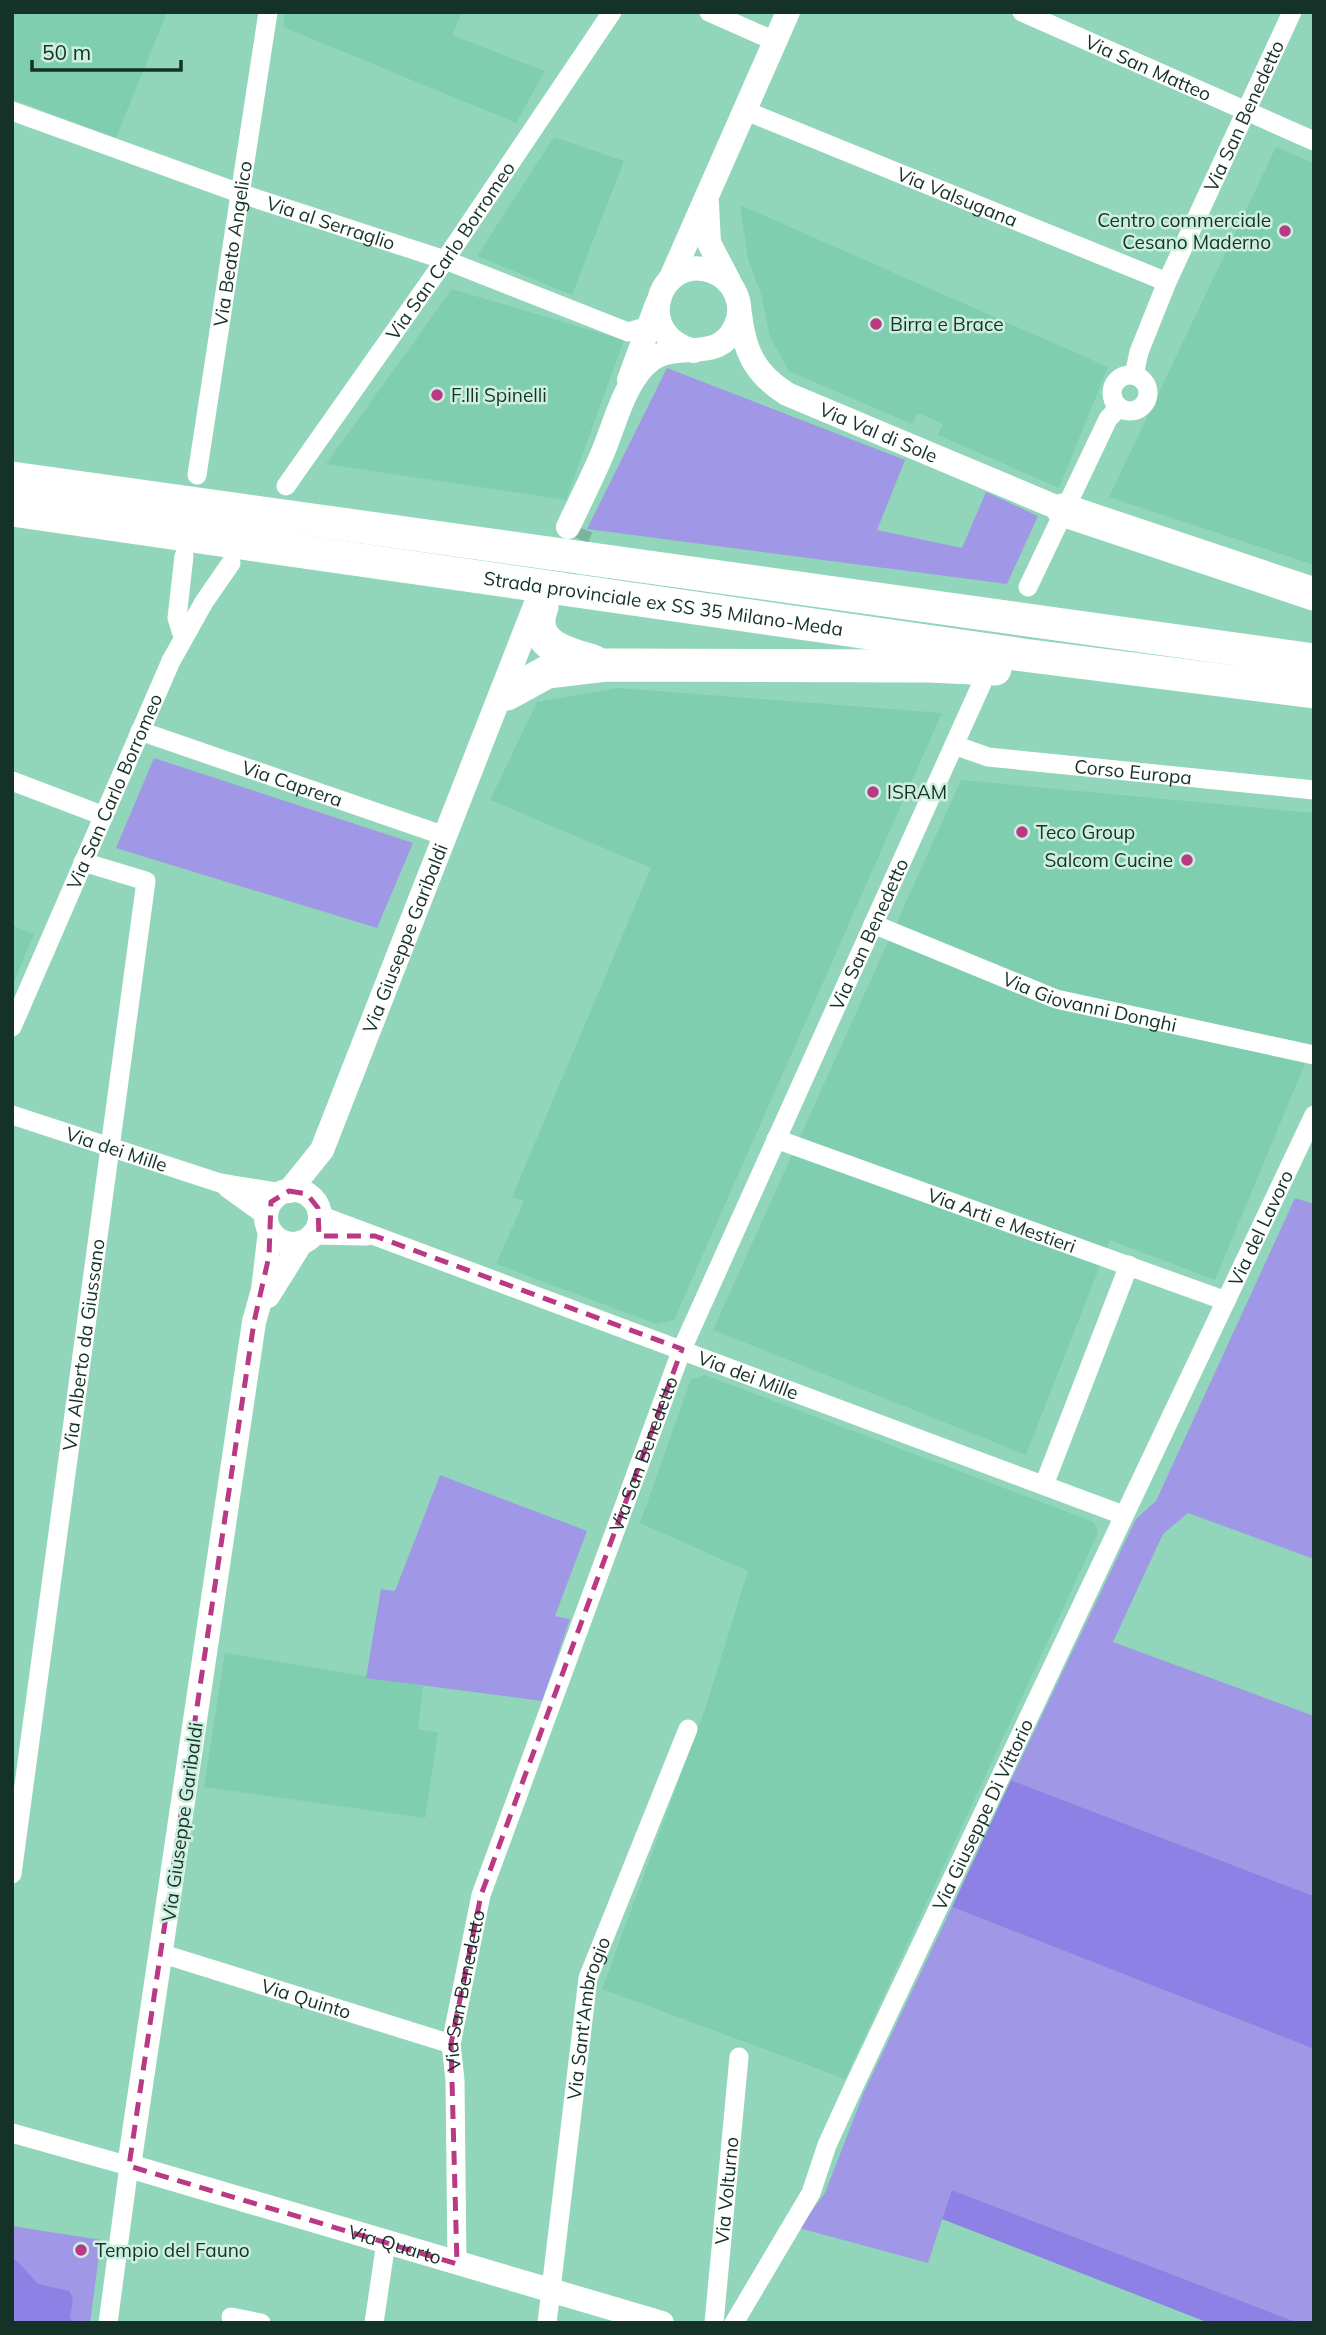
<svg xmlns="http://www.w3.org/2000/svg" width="1326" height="2335" font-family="Mulish,sans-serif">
	<rect width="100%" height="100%" fill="#91d6bb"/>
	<!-- built -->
	<g fill="#7fceb0">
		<path d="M12 12H167L116 138 12 99Z"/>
		<path d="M285 12H462L452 35 545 71 516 123 283 27Z"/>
		<path d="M554 137 624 161 572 295 477 256Z"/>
		<path d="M1276 147 1314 163V565L1109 497Z"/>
		<path d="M740 205 1108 367 1059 488 938 435 943 424 918 413 912 424 789 371 770 337 762 297 748 259Z"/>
		<path d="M452 289 624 340 566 500 326 464Z"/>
		<path d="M618 688 942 713 674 1320 656 1324 496 1264 524 1201 512 1197 651 868 490 800 537 702Z"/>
		<path d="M961 780 1314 813V1042L1215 1280 1110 1240 1026 1455 713 1330Z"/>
		<path d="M12 925 34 934 12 986Z"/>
		<path d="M705 1375 1094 1522 1098 1533 845 2079 602 1989 705 1709 748 1571 640 1523 691 1379Z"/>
		<path d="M225 1653 423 1686 418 1729 438 1733 425 1818 204 1787Z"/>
	</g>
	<!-- green -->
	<g fill="#a098e6">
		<path d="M667 368 905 460 877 530 962 548 986 492 1038 516 1007 584 587 529Z"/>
		<path d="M154 758 413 843 377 928 116 848Z"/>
		<path d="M1295 1198 1314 1204V1559L1188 1513 1163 1534 1113 1642 1314 1716V1896L1011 1780 1136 1519 1156 1501Z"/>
		<path d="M440 1475 587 1531 555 1616 570 1619 542 1701 366 1678 381 1589 395 1591Z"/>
		<path d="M952 1907 1314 2049V2323H1299L952 2190 928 2263 799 2228 825 2193 864 2092Z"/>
		<path d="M12 2226 101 2240 90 2323H12Z"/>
	</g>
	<!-- forest -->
	<g fill="#8e81e5">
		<path d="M1011 1780 1314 1896V2049L952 1907Z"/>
		<path d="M952 2190 1299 2323H1209L942 2219Z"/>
		<path d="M12 2260H16L38 2284 69 2291 73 2298 70 2318 75 2323H12Z"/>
	</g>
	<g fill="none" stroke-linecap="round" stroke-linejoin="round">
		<!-- tertiary-tunnel -->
		<path stroke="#78b59e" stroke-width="24" stroke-dasharray="24 12" stroke-linecap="butt" d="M564 572 581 528"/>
		<!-- minor -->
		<g stroke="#fff" stroke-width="19">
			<path d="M709 12 777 42"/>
			<path id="s1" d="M1022 12 1314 141"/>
			<path id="s2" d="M12 111 242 194 445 260 628 332 648 326"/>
			<path id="s3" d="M746 111 1167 282"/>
			<path id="s4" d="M1134 375 1139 352 1167 282 1292 12"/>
			<circle cx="1130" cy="393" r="18"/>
			<path id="s5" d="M197 475 268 12"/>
			<path id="s6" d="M286 486 445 260 612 12"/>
			<path d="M1028 587 1108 419 1119 407"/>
			<path d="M183 637 177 618 184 556"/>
			<path id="s7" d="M140 731 445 836"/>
			<path id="s8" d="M954 745 988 757 1314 790"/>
			<path d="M12 781 104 816"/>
			<path id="s9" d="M873 924 1056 999 1314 1055"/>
			<path id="s10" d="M12 1027 171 661 204 602 231 563"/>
			<path id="s11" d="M12 1115 220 1183 282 1193"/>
			<path id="s12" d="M776 1139 1226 1301"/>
			<path d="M227 1188 266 1216"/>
			<path id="s13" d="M319 1215 1123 1515"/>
			<path d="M313 1235 367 1236"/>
			<path d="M1044 1485 1129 1265"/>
			<path id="s14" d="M12 1874 146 881 83 862"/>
			<path id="s15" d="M163 1954 451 2044"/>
			<path d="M12 2133 129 2166 108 2323"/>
			<path id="s16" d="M457 2264 455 2080 451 2044 481 1895 682 1349 982 683"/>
			<path d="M231 2317 261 2323"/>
			<path d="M374 2323 385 2249"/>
			<path id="s17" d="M547 2323 588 1978 688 1729"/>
			<path id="s18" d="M714 2323 739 2057"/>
			<path id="s19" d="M734 2323 811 2193 827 2145 854 2086 1314 1115"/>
		</g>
		<!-- tertiary -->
		<g stroke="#fff" stroke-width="24">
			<path d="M707 204 709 243 729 281"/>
			<path d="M670 280 788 12"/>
			<path id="s20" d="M740 314C744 351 755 374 787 394L1063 510"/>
			<path d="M629 380 657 304"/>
			<path d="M568 527C579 504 590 482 600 459 614 429 623 381 651 360 677 340 718 364 735 327 746 305 734 279 711 271 659 253 631 335 694 351"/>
			<circle cx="293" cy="1217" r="27"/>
			<path id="s21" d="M289 1191 322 1150 535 606"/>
			<path id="s22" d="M270 1231 263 1290 254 1322 129 2166 662 2323"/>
			<path d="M268 1296 301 1243"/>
		</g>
		<!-- trunk -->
		<g stroke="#fff" stroke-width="33">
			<path d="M12 478 1314 660"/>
			<path id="s23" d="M12 510 1023 655 1314 692"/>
			<path d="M1063 510 1314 594"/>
			<path d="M542 607C528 644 565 653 593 661"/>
			<path d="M507 694 547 672 606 665 928 666 995 669"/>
		</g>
	</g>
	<!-- marked area -->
	<path fill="none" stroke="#b93985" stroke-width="5" stroke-dasharray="14 9" stroke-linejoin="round" d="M289 1191 307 1194 318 1208 319 1236H375L682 1349 481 1895 451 2044 457 2264 129 2166 254 1322 269 1256 271 1202Z"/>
	<!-- markers -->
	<g fill="#b93985" stroke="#cdefe0" stroke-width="2.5">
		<circle cx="1285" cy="231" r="7"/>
		<circle cx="876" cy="324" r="7"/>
		<circle cx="437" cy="395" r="7"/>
		<circle cx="873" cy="792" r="7"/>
		<circle cx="1022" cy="832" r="7"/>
		<circle cx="1187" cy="860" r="7"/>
		<circle cx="81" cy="2250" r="7"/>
	</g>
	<g text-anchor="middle" stroke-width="5" stroke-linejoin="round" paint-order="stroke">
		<!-- street labels -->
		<g font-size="19" fill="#153228" stroke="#cdefe0">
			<text dy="7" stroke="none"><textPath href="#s1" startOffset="138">Via San Matteo</textPath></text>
			<text dy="7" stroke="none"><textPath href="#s4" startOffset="282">Via San Benedetto</textPath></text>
			<text dy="7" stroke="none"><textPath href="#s3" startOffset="228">Via Valsugana</textPath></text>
			<text dy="7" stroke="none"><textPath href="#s2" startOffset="338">Via al Serraglio</textPath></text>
			<text dy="7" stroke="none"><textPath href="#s5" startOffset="234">Via Beato Angelico</textPath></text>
			<text dy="7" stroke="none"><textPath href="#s6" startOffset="287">Via San Carlo Borromeo</textPath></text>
			<text dy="7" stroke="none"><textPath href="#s20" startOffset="196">Via Val di Sole</textPath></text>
			<text dy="7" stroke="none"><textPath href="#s23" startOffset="658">Strada provinciale ex SS 35 Milano-Meda</textPath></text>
			<text dy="7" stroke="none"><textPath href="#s8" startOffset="182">Corso Europa</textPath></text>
			<text dy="7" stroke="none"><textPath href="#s7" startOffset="161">Via Caprera</textPath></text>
			<text dy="7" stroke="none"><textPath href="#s10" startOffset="257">Via San Carlo Borromeo</textPath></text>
			<text dy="7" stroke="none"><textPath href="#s16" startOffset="1409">Via San Benedetto</textPath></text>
			<text dy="7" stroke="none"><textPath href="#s21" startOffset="280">Via Giuseppe Garibaldi</textPath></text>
			<text dy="7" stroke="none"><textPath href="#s9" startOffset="231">Via Giovanni Donghi</textPath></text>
			<text dy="7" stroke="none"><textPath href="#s11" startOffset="110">Via dei Mille</textPath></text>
			<text dy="7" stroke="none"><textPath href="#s12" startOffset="240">Via Arti e Mestieri</textPath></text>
			<text dy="7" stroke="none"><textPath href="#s19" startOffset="1216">Via del Lavoro</textPath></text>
			<text dy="7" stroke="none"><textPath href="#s14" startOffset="534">Via Alberto da Giussano</textPath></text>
			<text dy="7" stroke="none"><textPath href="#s13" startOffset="458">Via dei Mille</textPath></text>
			<text dy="7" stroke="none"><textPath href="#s16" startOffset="842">Via San Benedetto</textPath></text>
			<text dy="7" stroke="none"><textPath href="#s19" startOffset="567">Via Giuseppe Di Vittorio</textPath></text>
			<text transform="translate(182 1822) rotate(-82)" y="7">Via Giuseppe Garibaldi</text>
			<text dy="7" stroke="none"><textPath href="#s16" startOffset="275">Via San Benedetto</textPath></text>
			<text dy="7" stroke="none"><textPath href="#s15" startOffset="150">Via Quinto</textPath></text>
			<text dy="7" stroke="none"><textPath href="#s17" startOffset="308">Via Sant'Ambrogio</textPath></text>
			<text dy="7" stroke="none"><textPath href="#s18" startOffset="133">Via Volturno</textPath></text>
			<text dy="7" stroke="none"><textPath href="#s22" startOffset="1223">Via Quarto</textPath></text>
		</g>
		<!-- poi labels -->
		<g font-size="19" fill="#153228" stroke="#cdefe0" text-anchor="start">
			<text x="1271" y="227" text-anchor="end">Centro commerciale<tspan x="1271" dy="22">Cesano Maderno</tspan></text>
			<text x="890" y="331">Birra e Brace</text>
			<text x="451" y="402">F.lli Spinelli</text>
			<text x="887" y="799">ISRAM</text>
			<text x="1036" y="839">Teco Group</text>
			<text x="1173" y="867" text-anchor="end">Salcom Cucine</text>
			<text x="95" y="2257">Tempio del Fauno</text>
		</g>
	</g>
	<!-- border -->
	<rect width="1326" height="2335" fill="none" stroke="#153228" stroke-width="28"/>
	<!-- scale -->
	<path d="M32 60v10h149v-10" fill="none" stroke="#153228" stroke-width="3.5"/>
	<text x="42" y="60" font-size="21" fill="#153228" stroke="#cdefe0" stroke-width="5" paint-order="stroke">50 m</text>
</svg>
